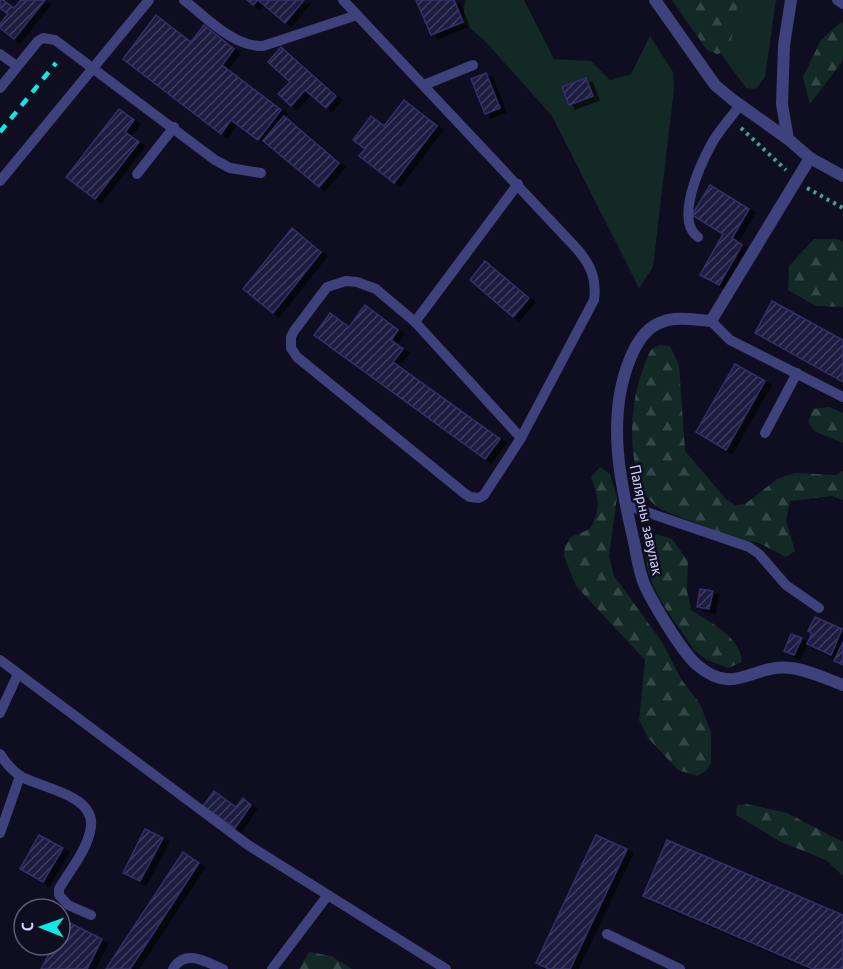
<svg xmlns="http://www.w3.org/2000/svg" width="843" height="969" font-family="'PT Sans',sans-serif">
	<defs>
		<pattern id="forest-firs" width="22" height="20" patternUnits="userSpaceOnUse" patternTransform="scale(1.5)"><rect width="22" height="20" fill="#122926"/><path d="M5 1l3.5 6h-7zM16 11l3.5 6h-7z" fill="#334746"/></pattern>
		<pattern id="building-hatch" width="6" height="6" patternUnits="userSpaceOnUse" patternTransform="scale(1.5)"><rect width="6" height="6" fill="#1f1c3f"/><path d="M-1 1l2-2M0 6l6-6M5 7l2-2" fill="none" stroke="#3e3c5c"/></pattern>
		<filter id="shadow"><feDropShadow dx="6" dy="4" stdDeviation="0" flood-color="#0009"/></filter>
	</defs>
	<rect width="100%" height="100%" fill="#0f0e20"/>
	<!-- grass -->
	<g fill="#122926">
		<path d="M465 0H524L554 59 591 61 610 80 631 74 650 36 673 72 674 89 653 267 639 288 552 116 485 41 463 22Z"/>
		<path d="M682 0H776L765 77 756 89 746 88Z"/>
	</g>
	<!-- forest -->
	<g fill="url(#forest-firs)">
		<path d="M672 0H738L731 42 727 51 717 54 707 50Z"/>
		<path d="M841 22 843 23V59L841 63 810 104 803 77 821 40Z"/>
		<path d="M814 239H838L843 242V307L816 306 788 290 789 266Z"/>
		<path d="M660 345 670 346 679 365 685 451 726 499 735 505 745 504 777 479 795 473 836 475 843 471V500L832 496 790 501 786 521 795 551 786 557 759 543 738 539 662 510C653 505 645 496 641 486 627 450 630 397 646 361 647 358 649 352 652 349 654 347 657 346 660 345Z"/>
		<path d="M829 407 843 413V443L814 431 808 422 813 409Z"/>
		<path d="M600 467 610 474 617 497 609 556 614 576 662 642 681 679 700 704 711 732V763L706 771 697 776 678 770 648 738 639 720 645 660 576 586 564 556 565 546 571 537 590 529C601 509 599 498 591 477Z"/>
		<path d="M657 534 672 539 688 561 687 590 691 610C711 623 740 636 742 662L728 668C719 664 706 661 699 654 693 650 689 642 685 636 668 613 627 558 657 534Z"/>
		<path d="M747 804 787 813 843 842V876L826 860 781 842 736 815 737 805Z"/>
		<path d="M309 952 331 956 352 969H299Z"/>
	</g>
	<!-- building -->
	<g fill="url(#building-hatch)" stroke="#342f6a" stroke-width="1.5" filter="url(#shadow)">
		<path d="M0 0H3L14 8 21 0H45L14 39 0 28V24L8 14 0 8Z"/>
		<path d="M247 0H304L285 23 258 0 253 5Z"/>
		<path d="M416 0H454L463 22 431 35Z"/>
		<path d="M156 15 191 42 204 25 234 49 222 65 281 110 258 140 231 120 221 134 123 59Z"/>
		<path d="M281 47 336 96 326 108 305 90 291 106 278 94 290 82 268 62Z"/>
		<path d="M486 73 500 108 485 114 471 79Z"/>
		<path d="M586 78 593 96 569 105 562 87Z"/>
		<path d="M404 100 437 126 394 183 359 156 365 149 353 140 371 116 384 126Z"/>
		<path d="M119 109 134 120 125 132 139 142 95 199 66 177Z"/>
		<path d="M284 116 339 163 319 187 263 141Z"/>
		<path d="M710 185 749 209 732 238 742 245 719 285 700 275 723 234 692 215Z"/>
		<path d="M292 228 321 252 273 313 243 289Z"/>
		<path d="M485 261 529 298 513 317 470 280Z"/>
		<path d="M772 301 843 340V382L755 333Z"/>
		<path d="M365 305 398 330 391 340 403 349 393 362 500 439 485 459 314 335 330 313 349 327Z"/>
		<path d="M735 364 765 381 726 450 696 432Z"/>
		<path d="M700 589 713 591 709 609 697 607Z"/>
		<path d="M815 617 842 629 831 655 807 644 812 633 808 631Z"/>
		<path d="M791 634 802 638 794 655 784 651Z"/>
		<path d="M843 642V665L834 661Z"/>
		<path d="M214 791 236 807 243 798 251 805 235 828 203 806Z"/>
		<path d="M145 829 163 838 140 881 123 873Z"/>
		<path d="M39 835 63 848 43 882 20 869Z"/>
		<path d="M596 835 627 849 570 969H549L536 963Z"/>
		<path d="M667 840 843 915V969H813L643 896Z"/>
		<path d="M183 852 199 863 130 969H106Z"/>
		<path d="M66 921 102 939 87 969H41L54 945H60V932Z"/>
	</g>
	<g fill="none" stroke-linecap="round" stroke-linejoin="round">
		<!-- path -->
		<g stroke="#36aa96" stroke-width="4" stroke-dasharray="3 4.5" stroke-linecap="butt">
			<path d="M741 128 786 170"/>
			<path d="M807 188 843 208"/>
		</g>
		<!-- service -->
		<g stroke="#3d417c" stroke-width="10">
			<path d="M184 0C206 17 233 47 263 46L357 15"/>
			<path d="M343 0 578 250C591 266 597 279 594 300L521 438 484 495 479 498 470 497 464 493 297 357 291 348V337L294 331 327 287 346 281 357 282 376 289 415 322"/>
			<path d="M837 0 843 4"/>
			<path d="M0 54 17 66"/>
			<path d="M424 85 473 65"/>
			<path d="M0 88 38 41 43 38 55 40 215 160 230 168 261 173"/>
			<path d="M137 174 174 127"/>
			<path d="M0 181 149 0"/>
			<path d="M518 184 415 322 521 438"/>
			<path d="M698 237C674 220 701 163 712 143 720 129 731 118 740 105"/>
			<path d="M711 321 730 340 843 397"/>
			<path d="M765 433 797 373"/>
			<path d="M626 505 749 547 759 554 786 585 819 608"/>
			<path d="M0 660 248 845 446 969"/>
			<path d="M0 713 18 674"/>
			<path d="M0 754C5 762 14 772 22 777 45 789 100 796 90 832 85 853 70 870 59 889V895L68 905 91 915"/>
			<path d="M0 833 20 776"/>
			<path d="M607 934 680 969"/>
			<path d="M173 969C185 948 206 962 223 969"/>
			<path d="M272 969 328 895"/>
		</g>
		<!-- minor -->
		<g stroke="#3d417c" stroke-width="12">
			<path d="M655 0 715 85 733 100 788 139"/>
			<path d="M810 158 711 321C696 320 676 316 662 322 646 327 636 344 630 359 606 417 620 482 634 542 637 556 639 573 645 586 654 605 682 652 697 665 736 698 752 663 791 668 809 670 826 679 843 685"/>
		</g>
		<!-- tertiary -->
		<path stroke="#3d417c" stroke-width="12" d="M791 0 784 45 782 104 788 139 810 158 843 176"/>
		<!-- rail -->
		<path stroke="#10e8e6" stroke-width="4.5" stroke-dasharray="9 8" stroke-linecap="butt" d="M0 132 56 63"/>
	</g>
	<g text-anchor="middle" stroke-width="5" stroke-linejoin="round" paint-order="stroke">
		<!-- street labels -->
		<g font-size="15" fill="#d0d0fc" stroke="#0f0e20">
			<text transform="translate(646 520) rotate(78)" y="5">Палярны завулак</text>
		</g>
	</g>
	<!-- north arrow -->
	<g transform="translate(42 927) rotate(271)"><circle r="28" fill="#0f0e20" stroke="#5c5c78" stroke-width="1.5"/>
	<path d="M0-4.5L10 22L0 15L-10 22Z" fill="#10e8e6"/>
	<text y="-9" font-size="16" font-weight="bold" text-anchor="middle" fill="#d0d0fc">С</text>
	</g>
</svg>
